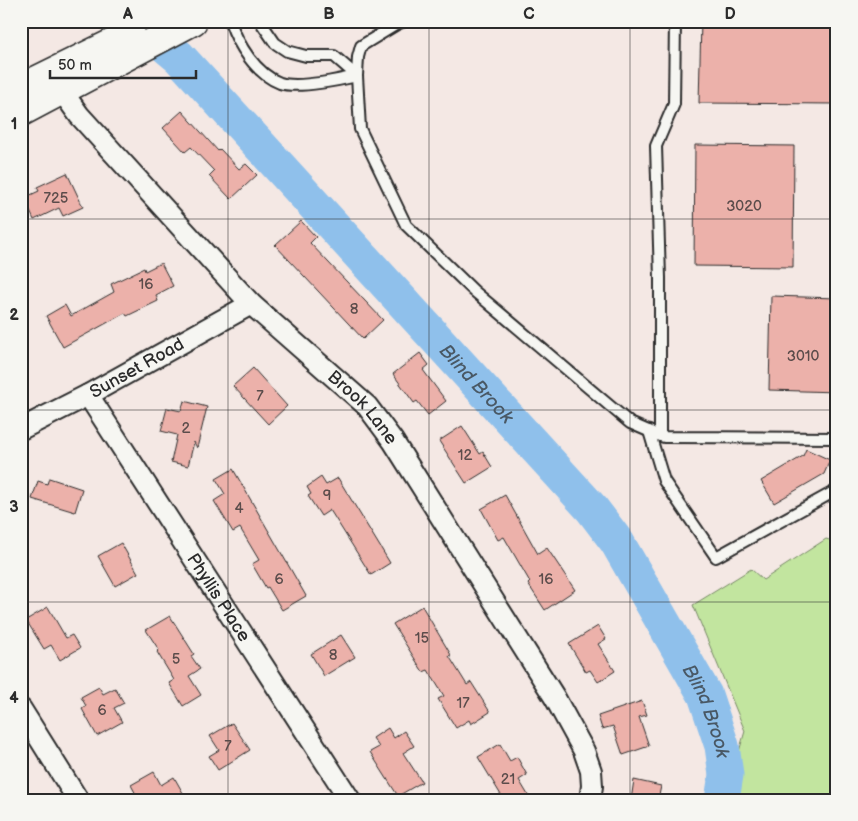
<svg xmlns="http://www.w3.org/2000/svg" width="858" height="821" font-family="'Balsamiq Sans',sans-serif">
	<rect width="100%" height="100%" fill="#f4e8e4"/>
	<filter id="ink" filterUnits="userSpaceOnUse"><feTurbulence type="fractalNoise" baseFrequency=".02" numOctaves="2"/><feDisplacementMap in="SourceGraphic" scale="10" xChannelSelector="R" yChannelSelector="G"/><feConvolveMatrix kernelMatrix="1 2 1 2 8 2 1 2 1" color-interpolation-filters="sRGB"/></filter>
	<g filter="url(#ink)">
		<!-- green -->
		<path fill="#c2e59f" stroke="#768865" d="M826 539 837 542V800H725L745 731 693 605 751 569 763 580Z"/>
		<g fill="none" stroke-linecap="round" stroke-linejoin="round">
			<!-- river -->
			<path stroke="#8fc0eb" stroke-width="35" id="s1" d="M136 21 179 57 592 509 617 542 705 695 722 746 726 775 722 800"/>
		</g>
		<!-- building -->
		<g fill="#ecb1aa" stroke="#2b2b2b">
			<path d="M701 21H837V104L699 103Z"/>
			<path d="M182 111 218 151 220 149 239 169 246 164 257 175 231 199 209 176 214 171 191 147 185 152 163 128Z"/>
			<path d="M695 145 794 146 793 267 694 266Z"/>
			<path d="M67 173 83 207 63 216 59 208 34 220 24 198 39 191 37 187Z"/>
			<path d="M301 221 316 237 310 243 383 320 363 339 275 245Z"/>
			<path d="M161 263 173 286 156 295 158 301 127 316 125 313 63 347 46 316 65 305 71 316 114 292 111 284 144 268 145 271Z"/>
			<path d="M771 296 837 298V392L769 390Z"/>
			<path d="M420 353 429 365 423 370 446 401 428 415 417 401 414 403 393 374Z"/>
			<path d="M253 368 287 406 268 424 233 386Z"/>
			<path d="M184 401 207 407 197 448 194 442 188 466 171 462 177 435 161 431 167 408 181 411Z"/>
			<path d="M462 426 480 454 483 452 492 467 466 483 439 441Z"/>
			<path d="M806 449 830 460 824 474 774 503 761 481 803 456Z"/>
			<path d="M233 469 306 596 282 610 268 587 266 588 252 564 259 560 240 528 233 532 214 501 225 494 216 479Z"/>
			<path d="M321 477 326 485 338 478 390 563 371 575 330 510 321 516 308 496 311 494 307 487Z"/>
			<path d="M49 478 82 489 75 512 32 499 38 481 47 484Z"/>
			<path d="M505 495 538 554 547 548 575 590 545 610 528 584 530 582 504 537 498 540 481 509Z"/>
			<path d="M121 543 138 573 115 586 98 556Z"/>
			<path d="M422 606 451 655 449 656 467 685 471 682 490 712 471 724 469 720 456 728 438 699 444 696 428 670 423 672 393 624Z"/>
			<path d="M48 607 66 638 72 635 80 648 60 660 51 645 44 649 26 620Z"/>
			<path d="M170 616 194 654 191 656 200 669 189 676 201 695 183 706 169 683 174 680 157 652 159 650 146 630Z"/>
			<path d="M598 626 606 639 598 644 615 671 598 682 590 670 586 672 569 644Z"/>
			<path d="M341 635 355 657 324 676 311 654Z"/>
			<path d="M99 687 103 694 115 688 124 703 114 708 122 722 97 736 82 709 86 706 81 697Z"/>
			<path d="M642 701 647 715 639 717 649 746 623 755 613 726 602 729 598 716Z"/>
			<path d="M232 723 250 750 218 770 209 756 219 750 210 736Z"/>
			<path d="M388 728 394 738 404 731 414 746 403 753 422 782 398 796 370 752 379 747 373 738Z"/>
			<path d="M500 744 510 761 517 757 527 775 519 780 531 800H504L478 757Z"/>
			<path d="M154 772 161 785 174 777 187 800H134L138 798 131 785Z"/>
			<path d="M634 780 661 786 658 800H631Z"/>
		</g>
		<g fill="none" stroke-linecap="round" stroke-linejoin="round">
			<!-- service casing -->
			<g stroke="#2b2b2b" stroke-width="14">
				<g id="service">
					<path d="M230 21C238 45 256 74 280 83 298 89 339 80 357 76"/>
					<path d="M260 21 275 43 287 51 306 56H334L357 76"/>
					<path d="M405 21 397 24 361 46 358 57 357 76 360 129 406 225 474 291 630 423 660 436 664 437 837 438"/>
					<path d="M649 431 664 481 716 557 837 490"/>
					<path d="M660 436V278L656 146 674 104 675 21"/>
				</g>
			</g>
			<!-- minor casing -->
			<g stroke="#2b2b2b" stroke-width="24">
				<g id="minor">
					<path id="s2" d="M54 80 79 115 251 304 367 406 393 441 555 698 584 751 591 771 592 786 590 800"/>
					<path id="s3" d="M88 395 350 800"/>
					<path id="s4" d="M21 429 88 395 251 304"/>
					<path d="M21 709 78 800"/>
				</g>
			</g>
			<!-- secondary casing -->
			<g stroke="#2b2b2b" stroke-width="31">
				<g id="secondary">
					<path d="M21 88 131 34"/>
					<path d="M21 112 193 21"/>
				</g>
			</g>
			<!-- service -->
			<use href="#service" stroke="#f6f6f2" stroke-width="10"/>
			<!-- minor -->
			<use href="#minor" stroke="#f6f6f2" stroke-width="20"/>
			<!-- secondary -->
			<use href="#secondary" stroke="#f6f6f2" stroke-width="28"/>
		</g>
	</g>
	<!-- grid -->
	<path fill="none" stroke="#2b2b2b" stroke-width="1" stroke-opacity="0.55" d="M228 21V800M429 21V800M630 21V800M21 219H837M21 410H837M21 602H837"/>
	<g text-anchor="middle" stroke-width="4.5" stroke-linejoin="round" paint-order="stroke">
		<!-- number labels -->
		<g font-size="15" fill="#5b4c4b">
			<text x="56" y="203">725</text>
			<text x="744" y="211">3020</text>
			<text x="146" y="289">16</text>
			<text x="354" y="314">8</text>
			<text x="803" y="361">3010</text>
			<text x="260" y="401">7</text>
			<text x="186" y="433">2</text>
			<text x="465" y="460">12</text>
			<text x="327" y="500">9</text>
			<text x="239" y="513">4</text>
			<text x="279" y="584">6</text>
			<text x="546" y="584">16</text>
			<text x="422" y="643">15</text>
			<text x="333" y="660">8</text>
			<text x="176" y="664">5</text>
			<text x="463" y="708">17</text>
			<text x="102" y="715">6</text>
			<text x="228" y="751">7</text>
			<text x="508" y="784">21</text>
		</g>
		<!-- street labels -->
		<g font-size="18" fill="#2b2b2b" stroke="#f6f6f2">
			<text dy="6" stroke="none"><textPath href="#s4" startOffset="131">Sunset Road</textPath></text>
			<text dy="6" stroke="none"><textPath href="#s2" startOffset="451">Brook Lane</textPath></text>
			<text dy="6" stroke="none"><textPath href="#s3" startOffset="241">Phyllis Place</textPath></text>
		</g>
		<!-- water labels -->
		<g font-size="19" font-style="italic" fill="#495865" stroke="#f6f6f2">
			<text dy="7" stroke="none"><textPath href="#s1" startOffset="498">Blind Brook</textPath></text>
			<text dy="7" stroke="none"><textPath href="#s1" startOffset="902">Blind Brook</textPath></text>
		</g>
	</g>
	<!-- margin -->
	<rect width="858" height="821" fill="none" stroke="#f6f6f2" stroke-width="55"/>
	<!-- scale -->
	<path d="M50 70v8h146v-8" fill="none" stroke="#2b2b2b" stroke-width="2.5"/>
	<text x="58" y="70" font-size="15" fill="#2b2b2b" stroke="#f6f6f2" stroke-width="4" paint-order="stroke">50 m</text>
	<rect x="28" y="28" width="802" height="766" fill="none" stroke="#2b2b2b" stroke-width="2"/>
	<g font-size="16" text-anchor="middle" font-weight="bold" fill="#2b2b2b">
		<text x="128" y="19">A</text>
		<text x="329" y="19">B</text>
		<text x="529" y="19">C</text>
		<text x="730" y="19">D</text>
		<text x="14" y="129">1</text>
		<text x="14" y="320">2</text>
		<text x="14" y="512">3</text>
		<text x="14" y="703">4</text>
	</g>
</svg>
